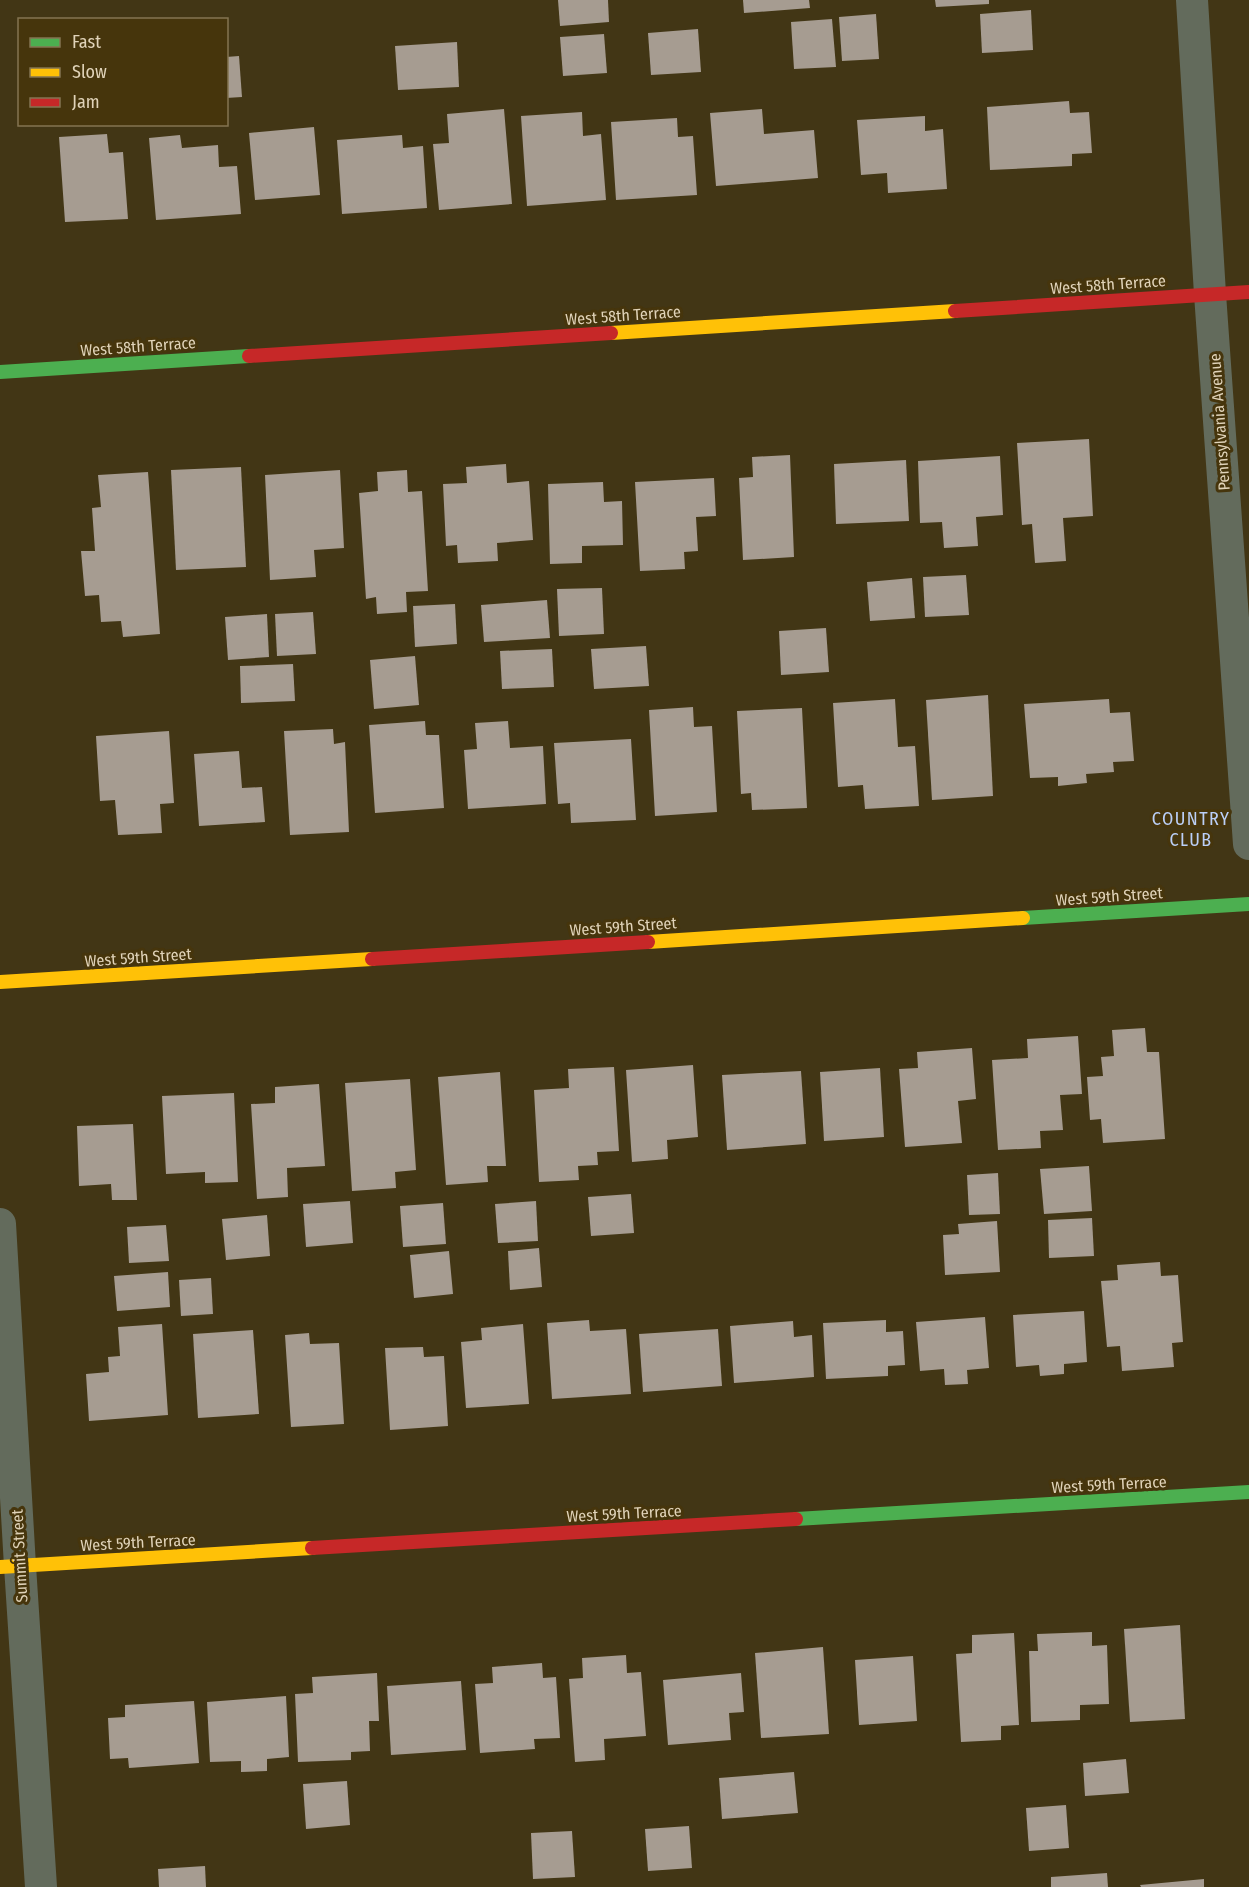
<svg xmlns="http://www.w3.org/2000/svg" width="1249" height="1887" font-family="'Fira Sans Condensed',sans-serif">
	<rect width="100%" height="100%" fill="#423615"/>
	<!-- building -->
	<g fill="#a69c91">
		<path d="M558 0H608L609 22 560 26Z"/>
		<path d="M743 0H809L810 8 744 13Z"/>
		<path d="M935 0H989V4L936 7Z"/>
		<path d="M1031 10 1033 50 982 53 980 14Z"/>
		<path d="M876 14 879 59 842 61 839 17Z"/>
		<path d="M832 19 836 67 794 69 791 22Z"/>
		<path d="M698 29 701 72 651 75 648 33Z"/>
		<path d="M604 34 607 73 563 76 560 37Z"/>
		<path d="M457 42 459 87 398 90 395 46Z"/>
		<path d="M239 56 242 97 226 98V57Z"/>
		<path d="M1069 101 1070 113 1089 112 1092 153 1072 154V166L990 170 987 107Z"/>
		<path d="M504 109 512 204 439 210 433 144 449 143 447 114Z"/>
		<path d="M762 109 764 134 814 130 818 178 716 186 710 113Z"/>
		<path d="M582 112 583 136 601 134 606 200 527 206 521 116Z"/>
		<path d="M925 116V131L943 129 947 189 888 193 887 173 861 175 857 120Z"/>
		<path d="M677 118 678 137 693 136 697 195 616 200 611 122Z"/>
		<path d="M314 127 320 195 255 200 249 133Z"/>
		<path d="M107 134 109 153 123 152 128 219 65 222 59 137Z"/>
		<path d="M180 135 182 148 218 145 219 167 237 166 241 214 156 220 149 138Z"/>
		<path d="M402 135 403 148 423 146 427 208 342 214 337 140Z"/>
		<path d="M1089 439 1093 516 1063 518 1066 561 1035 563 1032 524 1022 525 1017 443Z"/>
		<path d="M790 455 794 557 743 560 739 478 753 477 752 457Z"/>
		<path d="M1000 456 1003 515 976 517 978 546 944 548 942 522 920 523 918 461Z"/>
		<path d="M906 460 909 521 836 524 834 464Z"/>
		<path d="M506 464 507 483 529 481 533 540 497 543 498 561 458 563 457 545 446 546 443 484 467 483 466 467Z"/>
		<path d="M241 467 246 567 176 570 171 470Z"/>
		<path d="M340 470 344 548 314 550 316 577 270 580 265 475Z"/>
		<path d="M407 470 408 492 422 491 428 591 406 592 407 612 377 614 376 597 366 599 359 493 378 491 377 472Z"/>
		<path d="M148 472 160 634 123 637 121 621 101 622 99 595 85 596 81 551H95L92 508 101 507 98 475Z"/>
		<path d="M714 478 716 516 696 517 698 551 684 552 685 569 640 571 635 482Z"/>
		<path d="M603 482 604 502 622 501 623 545 582 546V563L550 564 548 484Z"/>
		<path d="M966 575 969 615 925 617 923 577Z"/>
		<path d="M912 578 915 618 870 621 867 582Z"/>
		<path d="M602 588 604 634 559 636 557 589Z"/>
		<path d="M547 600 550 638 484 642 481 605Z"/>
		<path d="M455 604 457 644 415 647 413 606Z"/>
		<path d="M313 612 316 654 277 656 275 614Z"/>
		<path d="M267 614 269 657 228 660 225 617Z"/>
		<path d="M826 628 829 672 781 675 779 631Z"/>
		<path d="M646 646 649 686 594 689 591 649Z"/>
		<path d="M552 649 554 687 502 689 500 651Z"/>
		<path d="M415 656 419 705 374 709 370 660Z"/>
		<path d="M293 664 295 701 241 703 240 666Z"/>
		<path d="M988 695 993 796 932 800 926 700Z"/>
		<path d="M895 699 898 747 915 746 919 806 865 809 863 785 838 787 833 703Z"/>
		<path d="M1109 699 1110 713 1130 712 1134 761 1113 762 1114 772 1086 774 1087 783 1058 786V777L1030 778 1024 704Z"/>
		<path d="M693 707 694 727 712 726 717 812 655 816 649 710Z"/>
		<path d="M802 708 807 808 752 810 751 793 741 794 737 711Z"/>
		<path d="M425 721 426 735H439L444 808 375 813 369 725Z"/>
		<path d="M508 721 510 748 543 746 546 804 468 809 464 750 477 749 475 723Z"/>
		<path d="M333 729 334 744 345 742 349 832 290 835 284 731Z"/>
		<path d="M169 731 174 803 160 804 162 833 118 835 115 800 100 801 96 736Z"/>
		<path d="M631 739 636 820 571 823 570 803 558 804 554 743Z"/>
		<path d="M239 751 242 788 262 787 265 822 199 826 194 754Z"/>
		<path d="M1145 1028 1147 1052H1159L1165 1139 1103 1143 1101 1119 1090 1120 1087 1077 1103 1076 1101 1057 1114 1056 1112 1030Z"/>
		<path d="M1078 1036 1082 1094 1060 1095 1063 1130 1040 1131 1041 1148 998 1150 992 1060 1028 1058 1027 1039Z"/>
		<path d="M972 1048 976 1099 958 1101 962 1143 905 1147 899 1069 918 1068 917 1052Z"/>
		<path d="M693 1065 698 1137 667 1140 668 1159 632 1162 626 1070Z"/>
		<path d="M614 1067 619 1151 597 1152 598 1165 578 1166 579 1180 539 1182 534 1090 569 1088 568 1069Z"/>
		<path d="M880 1068 884 1137 824 1141 820 1072Z"/>
		<path d="M801 1071 806 1144 727 1150 722 1075Z"/>
		<path d="M500 1072 506 1166H487L488 1182 446 1185 438 1077Z"/>
		<path d="M410 1079 416 1170 395 1172 396 1188 352 1191 345 1083Z"/>
		<path d="M319 1084 325 1166 287 1168 288 1197 257 1199 251 1104 275 1103V1087Z"/>
		<path d="M234 1093 238 1182 205 1183V1172L166 1174 162 1096Z"/>
		<path d="M133 1124 137 1200H112L111 1184 79 1186 77 1126Z"/>
		<path d="M1089 1166 1092 1211 1044 1214 1040 1169Z"/>
		<path d="M998 1173 1000 1214 969 1215 967 1175Z"/>
		<path d="M631 1194 634 1233 591 1236 588 1197Z"/>
		<path d="M350 1201 353 1243 306 1247 303 1204Z"/>
		<path d="M536 1201 538 1241 498 1243 495 1204Z"/>
		<path d="M443 1203 446 1244 403 1247 400 1206Z"/>
		<path d="M267 1215 270 1256 226 1260 222 1219Z"/>
		<path d="M1092 1218 1094 1256 1049 1258 1048 1220Z"/>
		<path d="M997 1221 1000 1272 945 1275 943 1235 959 1234 958 1224Z"/>
		<path d="M166 1225 169 1261 129 1263 127 1227Z"/>
		<path d="M539 1248 542 1287 510 1290 508 1251Z"/>
		<path d="M449 1251 453 1294 414 1298 410 1255Z"/>
		<path d="M1160 1262 1161 1276 1178 1275 1183 1342 1172 1343 1174 1367 1122 1371 1120 1346 1107 1347 1101 1281 1118 1280 1117 1265Z"/>
		<path d="M168 1272 170 1307 117 1311 114 1276Z"/>
		<path d="M211 1278 213 1314 181 1316 179 1280Z"/>
		<path d="M1084 1311 1087 1362 1064 1364V1374L1040 1376 1039 1365 1016 1367 1013 1315Z"/>
		<path d="M985 1317 989 1368 967 1370 968 1384 945 1385 944 1369 920 1371 916 1322Z"/>
		<path d="M589 1320 590 1331 626 1329 631 1394 552 1399 547 1323Z"/>
		<path d="M886 1320V1332L903 1331 905 1365 888 1366V1376L826 1379 823 1323Z"/>
		<path d="M793 1321 794 1337 812 1335 814 1377 734 1383 730 1326Z"/>
		<path d="M162 1324 168 1415 89 1421 86 1374 109 1372 108 1357 120 1356 118 1327Z"/>
		<path d="M523 1324 529 1404 466 1408 461 1342 482 1340 481 1328Z"/>
		<path d="M718 1329 722 1386 643 1392 639 1334Z"/>
		<path d="M253 1330 259 1414 198 1418 193 1334Z"/>
		<path d="M309 1333 310 1344 339 1343 344 1424 291 1427 285 1335Z"/>
		<path d="M423 1347 424 1357 444 1356 448 1426 390 1430 385 1348Z"/>
		<path d="M1180 1625 1185 1719 1130 1722 1124 1629Z"/>
		<path d="M1092 1632V1646L1107 1645 1109 1704 1080 1705V1720L1031 1722 1029 1651H1038L1037 1634Z"/>
		<path d="M1014 1633 1019 1725 1001 1726V1740L961 1742 956 1654 972 1653V1635Z"/>
		<path d="M823 1647 829 1734 761 1738 755 1653Z"/>
		<path d="M626 1655 627 1673 641 1672 646 1736 604 1739 605 1760 575 1762 569 1679 583 1678 582 1658Z"/>
		<path d="M913 1656 917 1721 859 1725 855 1660Z"/>
		<path d="M542 1663 543 1678 556 1677 560 1738 534 1739 535 1749 480 1753 475 1684 493 1683 492 1667Z"/>
		<path d="M377 1673 379 1721H369L370 1751 351 1752V1760L298 1762 295 1694 313 1693 312 1677Z"/>
		<path d="M741 1673 744 1712 729 1713 731 1740 668 1745 663 1680Z"/>
		<path d="M461 1681 466 1750 391 1755 387 1686Z"/>
		<path d="M286 1696 289 1757 267 1759V1771L241 1772V1761L210 1762 207 1702Z"/>
		<path d="M194 1701 199 1763 129 1768 128 1758 110 1759 108 1718 125 1717V1705Z"/>
		<path d="M1126 1759 1129 1793 1085 1796 1083 1763Z"/>
		<path d="M794 1772 798 1813 722 1819 719 1778Z"/>
		<path d="M347 1781 350 1825 306 1829 303 1784Z"/>
		<path d="M1066 1805 1069 1848 1029 1851 1026 1808Z"/>
		<path d="M689 1826 692 1868 648 1871 645 1829Z"/>
		<path d="M572 1831 575 1877 533 1879 531 1833Z"/>
		<path d="M205 1866 206 1887H159L158 1869Z"/>
		<path d="M1107 1873 1108 1887H1051V1877Z"/>
		<path d="M1204 1879V1887H1141L1140 1885Z"/>
	</g>
	<g fill="none" stroke-linecap="round" stroke-linejoin="round">
		<!-- street -->
		<g stroke="#636b5c" stroke-width="32">
			<path d="M1192 0 1210 294 1249 844"/>
			<path d="M0 1224 20 1566 41 1887"/>
		</g>
		<!-- fast -->
		<g stroke="#4caf50" stroke-width="14">
			<path d="M0 372 249 356"/>
			<path d="M1023 918 1249 904"/>
			<path d="M796 1519 1249 1492"/>
		</g>
		<!-- slow -->
		<g stroke="#ffc107" stroke-width="14">
			<path d="M611 333 955 311"/>
			<path d="M648 942 1023 918"/>
			<path d="M0 982 372 959"/>
			<path d="M0 1567 312 1548"/>
		</g>
		<!-- jam -->
		<g stroke="#c62828" stroke-width="14">
			<path d="M955 311 1249 292"/>
			<path d="M249 356 611 333"/>
			<path d="M372 959 648 942"/>
			<path d="M312 1548 796 1519"/>
		</g>
	</g>
	<g text-anchor="middle" stroke-width="6" stroke-linejoin="round" paint-order="stroke">
		<!-- street labels -->
		<g font-size="16" fill="#e0d3b9" stroke="#46350c">
			<text transform="translate(1108 284) rotate(-4)" y="6">West 58th Terrace</text>
			<text transform="translate(623 315) rotate(-4)" y="6">West 58th Terrace</text>
			<text transform="translate(138 346) rotate(-4)" y="6">West 58th Terrace</text>
			<text transform="translate(1219 422) rotate(-94)" y="6">Pennsylvania Avenue</text>
			<text transform="translate(1109 896) rotate(-4)" y="6">West 59th Street</text>
			<text transform="translate(623 926) rotate(-4)" y="6">West 59th Street</text>
			<text transform="translate(138 957) rotate(-4)" y="6">West 59th Street</text>
			<text transform="translate(1109 1484) rotate(-3)" y="6">West 59th Terrace</text>
			<text transform="translate(624 1513) rotate(-3)" y="6">West 59th Terrace</text>
			<text transform="translate(138 1542) rotate(-3)" y="6">West 59th Terrace</text>
			<text transform="translate(19 1556) rotate(-93)" y="6">Summit Street</text>
		</g>
		<!-- neighbourhood labels -->
		<g font-size="18" letter-spacing="1.5" fill="#bbcff7" stroke="#46350c">
			<text x="1191" y="825">COUNTRY<tspan x="1191" dy="21">CLUB</tspan></text>
		</g>
	</g>
	<!-- legend -->
	<rect x="18" y="18" width="210" height="108" fill="#46350c" stroke="#847451" stroke-width="1.5"/>
	<rect x="30" y="38" width="30" height="9" fill="#4caf50" stroke="#847451" stroke-width="1.5"/>
	<text x="72" y="48" font-size="18" fill="#e0d3b9">Fast</text>
	<rect x="30" y="68" width="30" height="9" fill="#ffc107" stroke="#847451" stroke-width="1.5"/>
	<text x="72" y="78" font-size="18" fill="#e0d3b9">Slow</text>
	<rect x="30" y="98" width="30" height="9" fill="#c62828" stroke="#847451" stroke-width="1.5"/>
	<text x="72" y="108" font-size="18" fill="#e0d3b9">Jam</text>
</svg>
